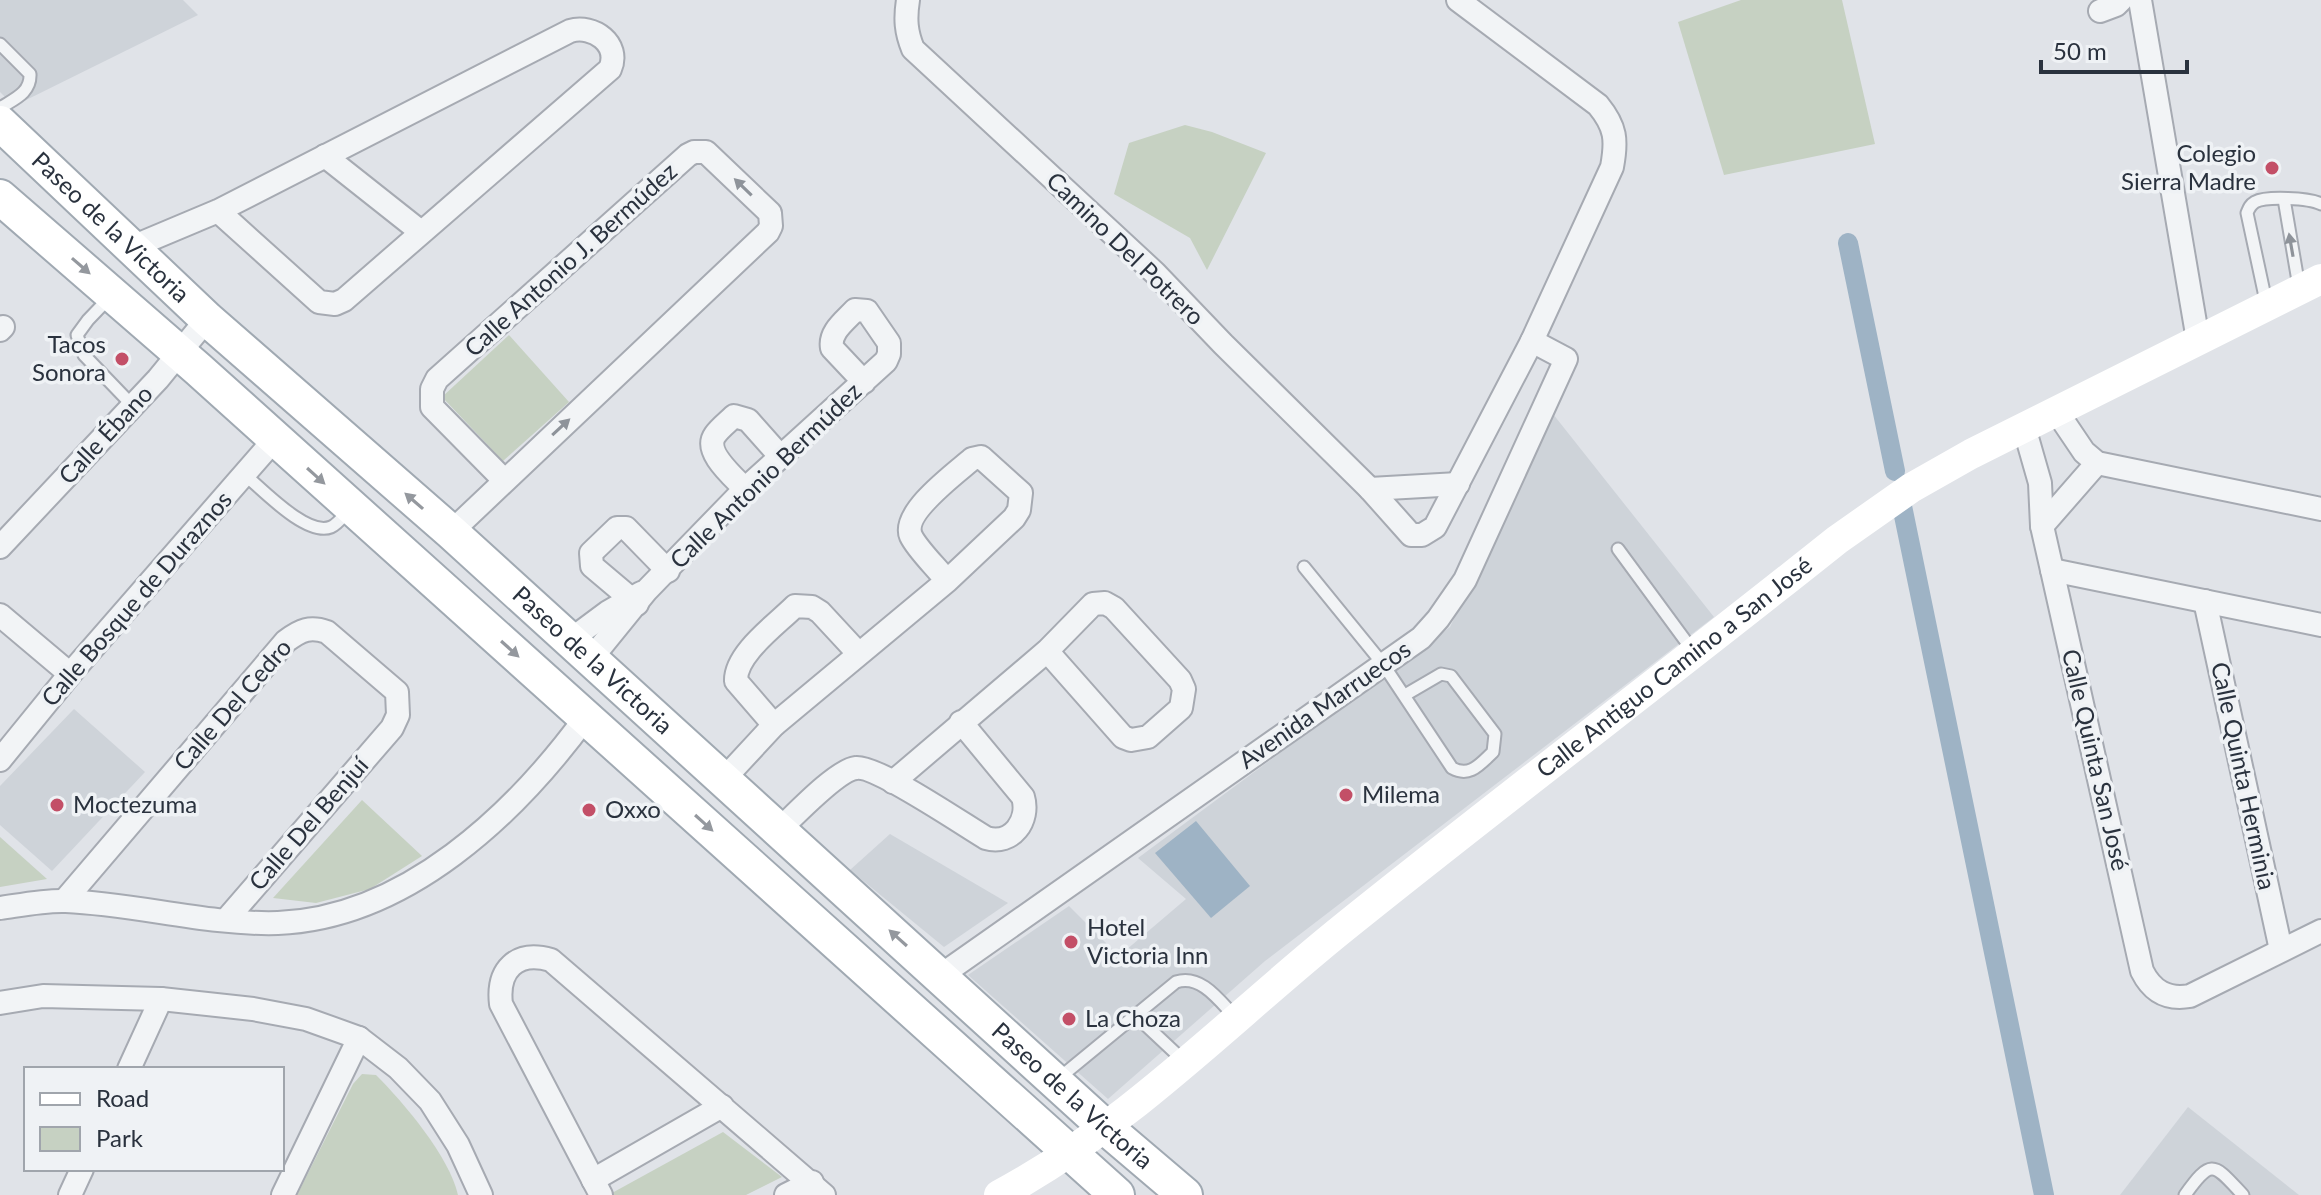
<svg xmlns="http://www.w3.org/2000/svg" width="2321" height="1195" font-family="Lato,sans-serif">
	<rect width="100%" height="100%" fill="#e0e3e8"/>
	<!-- built -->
	<g fill="#ced3d9">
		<path d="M0 0H183L198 15 14 106 0 92Z"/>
		<path d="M1553 414 1714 617 1265 961 1108 1099 968 975 1069 906 1119 956 1186 899 1138 858 1450 627Z"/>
		<path d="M74 709 145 772 52 871 0 825V786Z"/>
		<path d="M890 834 1008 903 944 947 850 870Z"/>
		<path d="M2188 1107 2299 1195H2120Z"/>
	</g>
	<!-- green -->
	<g fill="#c6d1c2">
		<path d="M1741 0H1842L1875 144 1724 175 1678 22Z"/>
		<path d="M1185 125 1212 132 1266 153 1207 270 1190 238 1114 194 1129 143Z"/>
		<path d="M509 335 569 402 503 461 442 397Z"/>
		<path d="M362 800 422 856 370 889 316 903 273 898Z"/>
		<path d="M0 837 47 879 0 887Z"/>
		<path d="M362 1074 376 1075C404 1103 449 1156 458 1195H297L353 1084Z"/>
		<path d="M723 1132 782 1177 746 1195H613L612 1193Z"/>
	</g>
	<!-- water -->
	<path fill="#9eb3c5" d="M1196 821 1250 886 1211 918 1155 853Z"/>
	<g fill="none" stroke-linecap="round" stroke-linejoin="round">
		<!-- canal -->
		<g stroke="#9eb3c5" stroke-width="20">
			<path d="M1848 243 1895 471"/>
			<path d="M1902 506 2044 1195"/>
		</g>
		<!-- lane casing -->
		<g stroke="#a6aab2" stroke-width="15">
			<g id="lane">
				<path d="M0 44 30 74C31 93 14 99 0 108"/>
				<path d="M2284 199 2298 281 2297 289"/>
				<path d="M111 296 88 320 77 335 84 355 133 406"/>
				<path d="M2267 306 2247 213C2249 208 2250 205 2255 202 2266 196 2310 198 2321 204"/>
				<path d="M244 474C262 489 307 537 331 527 338 524 345 514 350 509"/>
				<path d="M1618 549 1693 651"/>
				<path d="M1304 567 1383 664 1452 768C1470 778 1480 764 1493 752L1495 734 1451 676 1441 674 1405 695"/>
				<path d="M1136 1016 1185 1062"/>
				<path d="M1058 1079 1176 982C1201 974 1219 1000 1235 1017"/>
				<path d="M2185 1195C2212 1157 2214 1164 2243 1195"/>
			</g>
		</g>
		<!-- street casing -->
		<g stroke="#a6aab2" stroke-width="26">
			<g id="street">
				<path d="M908 0C905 19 906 32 913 49L1155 273 1223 344 1370 489 1411 535H1422L1435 527 1532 341 1612 167C1617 140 1616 127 1598 105L1458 0"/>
				<path d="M2140 0 2198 340"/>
				<path d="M2100 11 2116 5 2121 0"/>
				<path d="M325 156 421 232"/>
				<path d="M130 248 218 211 570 31C593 24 621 44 610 69L344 300 335 304 319 302 218 211"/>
				<path d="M0 330 3 327"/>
				<path d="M2057 412 2084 452 2097 463 2321 509"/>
				<path d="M2024 427 2040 483 2042 526 2052 570 2142 971C2152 991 2167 1000 2190 996L2321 931"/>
				<path d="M745 489C734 477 703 452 715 435 720 428 728 422 734 416L748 420 780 456"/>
				<path d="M1370 489 1458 484"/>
				<path d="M2042 526 2097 463"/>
				<path d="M451 532 768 232 771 226 770 213 706 152H694L688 155 437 379 432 389V407L504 480"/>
				<path d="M0 547 158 379 207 319"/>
				<path d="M2052 570 2321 625"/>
				<path d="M2205 601 2281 950"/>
				<path d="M637 604 592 566 591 553 617 528H626L668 571"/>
				<path d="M0 615 70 674"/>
				<path d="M569 641 608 612 641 593"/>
				<path d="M590 660 646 591 745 489 886 361 889 354V343L867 311 855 310C845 321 829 332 832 348L864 382"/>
				<path d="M774 725 736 681C735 654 776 625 795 606L812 607 820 612 858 653"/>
				<path d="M0 760 70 674 275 439"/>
				<path d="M723 780 774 725 947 581 1014 518 1019 510 1021 493 981 457 972 459C956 473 901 513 911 536 917 549 937 568 947 581"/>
				<path d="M893 782 1047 651 1093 604 1105 603 1114 608 1180 680 1184 689 1181 708 1148 737 1131 740 1123 737 1047 651"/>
				<path d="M779 830C794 816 837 770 856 768 876 765 964 825 986 838 1012 846 1030 820 1023 797L961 722"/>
				<path d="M65 900 286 641C301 630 310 626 327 632L397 692 398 715 392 728 226 920"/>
				<path d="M0 908C21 905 45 900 66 901 137 904 207 925 278 923 406 918 515 814 586 717"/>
				<path d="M940 976 1421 638 1438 619 1465 580 1566 359 1532 341"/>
				<path d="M0 1003 43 996 161 999 253 1009 306 1019 359 1038 398 1068 430 1101 458 1145 481 1195"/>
				<path d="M129 1069 161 999"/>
				<path d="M593 1180 722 1106"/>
				<path d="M70 1195 82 1169"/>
				<path d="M283 1195 359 1038"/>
				<path d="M601 1195 501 1004C497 970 516 950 551 960L824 1195"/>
				<path d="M786 1195 812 1182"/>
			</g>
		</g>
		<!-- primary casing -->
		<g stroke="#a0a9b2" stroke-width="38">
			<g id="primary">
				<path id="s2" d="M0 123 207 319 451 532 1105 1127 1185 1195"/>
				<path d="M0 197 198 369 1117 1195"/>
			</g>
		</g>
		<!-- lane -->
		<use href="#lane" stroke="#f2f4f6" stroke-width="11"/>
		<!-- street -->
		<use href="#street" stroke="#f2f4f6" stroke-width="22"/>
		<!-- secondary -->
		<path stroke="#fff" stroke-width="30" id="s1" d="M999 1195C1128 1126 1229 1020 1342 929 1506 797 1673 671 1837 540L1911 488 1971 454 2321 279"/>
		<!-- primary -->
		<use href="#primary" stroke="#fff" stroke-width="34"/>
	</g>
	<!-- one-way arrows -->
	<defs><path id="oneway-solid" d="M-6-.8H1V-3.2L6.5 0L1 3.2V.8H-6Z" transform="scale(2)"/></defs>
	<g fill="#8e939a">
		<use href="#oneway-solid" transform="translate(743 187) rotate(-136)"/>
		<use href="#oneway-solid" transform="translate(2291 245) rotate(-100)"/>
		<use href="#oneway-solid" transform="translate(561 427) rotate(-43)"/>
	</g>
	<g fill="#94989e">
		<use href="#oneway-solid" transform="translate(81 266) rotate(41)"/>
		<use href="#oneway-solid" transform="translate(316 476) rotate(42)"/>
		<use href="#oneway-solid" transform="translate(414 501) rotate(-139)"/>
		<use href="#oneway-solid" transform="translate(510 649) rotate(42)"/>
		<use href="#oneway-solid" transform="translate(704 823) rotate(42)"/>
		<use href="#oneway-solid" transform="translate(898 938) rotate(-138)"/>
	</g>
	<!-- markers -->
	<g fill="#c34f67" stroke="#eff2f5" stroke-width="3">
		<circle cx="2272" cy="168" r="8"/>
		<circle cx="122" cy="359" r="8"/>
		<circle cx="1346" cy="795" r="8"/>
		<circle cx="57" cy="805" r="8"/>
		<circle cx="589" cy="810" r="8"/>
		<circle cx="1071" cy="942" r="8"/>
		<circle cx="1069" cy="1019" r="8"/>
	</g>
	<g text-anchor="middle" stroke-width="7" stroke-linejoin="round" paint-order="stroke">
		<!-- poi labels -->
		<g font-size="24" fill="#2a323e" stroke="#eff2f5" text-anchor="start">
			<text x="2256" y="162" text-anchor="end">Colegio<tspan x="2256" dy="28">Sierra Madre</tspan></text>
			<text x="106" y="353" text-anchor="end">Tacos<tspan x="106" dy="28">Sonora</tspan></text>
			<text x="1362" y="803">Milema</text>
			<text x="73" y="813">Moctezuma</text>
			<text x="605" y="818">Oxxo</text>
			<text x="1087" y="936">Hotel<tspan x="1087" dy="28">Victoria Inn</tspan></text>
			<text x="1085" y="1027">La Choza</text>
		</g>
		<!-- street labels -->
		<g font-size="24" fill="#2a323e" stroke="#eff2f5">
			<text dy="8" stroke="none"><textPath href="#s2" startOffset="152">Paseo de la Victoria</textPath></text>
			<text transform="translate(1125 249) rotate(44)" y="8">Camino Del Potrero</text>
			<text transform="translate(571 260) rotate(-42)" y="8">Calle Antonio J. Bermúdez</text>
			<text transform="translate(106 435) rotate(-47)" y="8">Calle Ébano</text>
			<text transform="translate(766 476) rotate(-44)" y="8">Calle Antonio Bermúdez</text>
			<text transform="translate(137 599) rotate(-49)" y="8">Calle Bosque de Duraznos</text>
			<text dy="8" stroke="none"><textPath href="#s2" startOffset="800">Paseo de la Victoria</textPath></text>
			<text dy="8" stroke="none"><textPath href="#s1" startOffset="858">Calle Antiguo Camino a San José</textPath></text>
			<text transform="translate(233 705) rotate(-49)" y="8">Calle Del Cedro</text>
			<text transform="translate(1325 705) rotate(-35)" y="8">Avenida Marruecos</text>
			<text transform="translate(2095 760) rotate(77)" y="8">Calle Quinta San José</text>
			<text transform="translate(2243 776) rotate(78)" y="8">Calle Quinta Herminia</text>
			<text transform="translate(309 824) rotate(-49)" y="8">Calle Del Benjuí</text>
			<text dy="8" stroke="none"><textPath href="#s2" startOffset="1448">Paseo de la Victoria</textPath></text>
		</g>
	</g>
	<!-- legend -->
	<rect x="24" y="1067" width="260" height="104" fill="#eff2f5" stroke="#a0a5ac" stroke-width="2"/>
	<rect x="40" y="1093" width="40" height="12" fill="#ffffff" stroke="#a0a5ac" stroke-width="2"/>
	<text x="96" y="1107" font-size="24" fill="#2a323e">Road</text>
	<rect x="40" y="1127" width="40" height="24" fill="#c6d1c2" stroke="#a0a5ac" stroke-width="2"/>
	<text x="96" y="1147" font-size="24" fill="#2a323e">Park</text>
	<!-- scale -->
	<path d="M2041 60v12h146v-12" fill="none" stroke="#2a323e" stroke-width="4"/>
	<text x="2053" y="60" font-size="24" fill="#2a323e" stroke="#eff2f5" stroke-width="6" paint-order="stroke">50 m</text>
</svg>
